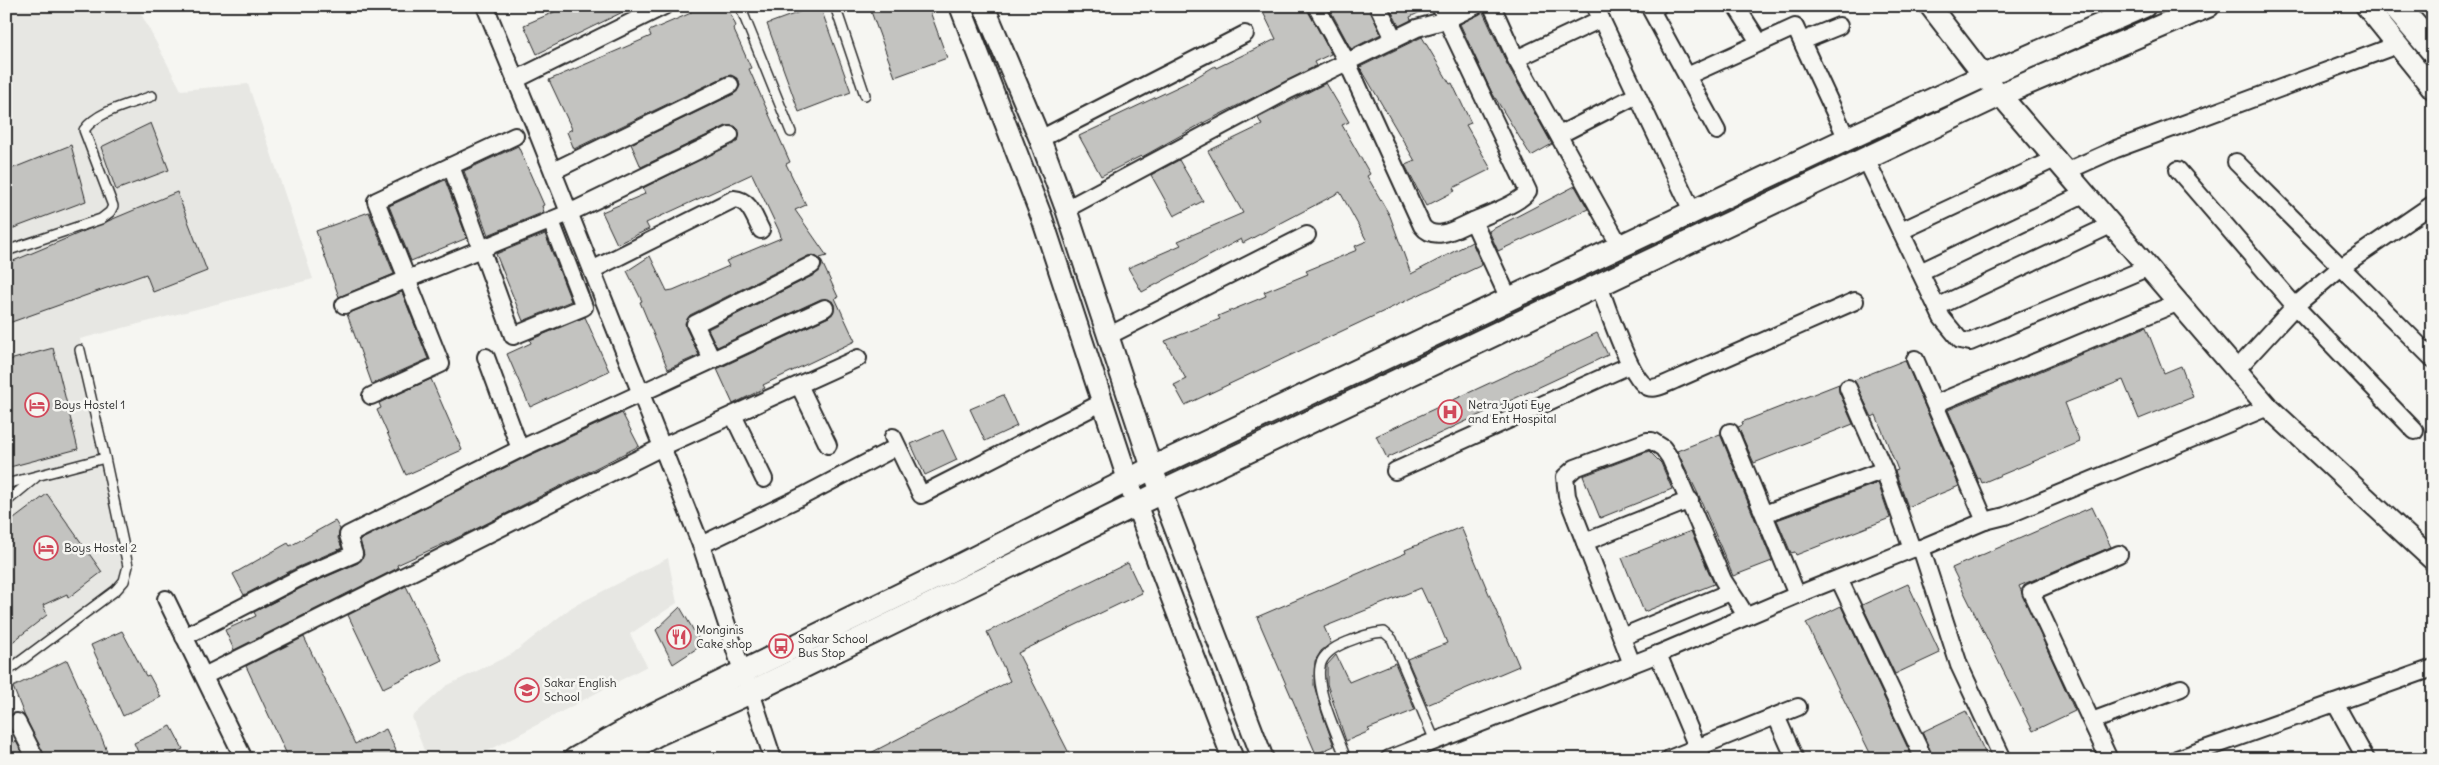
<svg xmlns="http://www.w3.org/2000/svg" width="2439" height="765" font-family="Delius,sans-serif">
	<rect width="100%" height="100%" fill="#f6f6f2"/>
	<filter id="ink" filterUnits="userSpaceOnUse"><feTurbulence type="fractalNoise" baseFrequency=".02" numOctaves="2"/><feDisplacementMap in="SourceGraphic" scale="10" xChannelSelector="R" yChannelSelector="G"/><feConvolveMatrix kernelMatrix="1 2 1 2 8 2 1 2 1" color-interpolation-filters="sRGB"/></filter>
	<g filter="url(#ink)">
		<!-- built -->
		<g fill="#e7e7e3">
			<path d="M6 6H137L181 90 248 84 313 279 80 339 127 590 6 681Z"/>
			<path d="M668 558 677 603 630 634 647 666 473 759H427L412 717 446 686 512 654 572 607Z"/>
		</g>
		<!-- building -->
		<g fill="#c3c3c0" stroke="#2b2b2b">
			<path d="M568 6H635L537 54 524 25Z"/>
			<path d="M687 6H727L736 26 733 28 751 68 749 69 790 162 786 164 806 205 795 210 827 256 820 258 838 297 835 298 855 341 763 385 765 388 733 404 717 369 829 317 833 313 834 304 830 300 821 299 717 347 708 329 816 274 822 266 821 260 813 255 808 256 690 315 685 323 686 328 699 355 668 369 640 302 642 301 627 271 650 256 667 291 673 290 729 266 726 261 781 238 780 233 752 174 646 223 649 229 617 244 602 212 645 194 643 188 738 141 739 130 735 126H726L641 167 631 144 734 94 740 86 739 80 731 75 726 76 574 149 567 132 572 129 549 80 651 36 649 31 691 13Z"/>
			<path d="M816 6H820L851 92 799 112 767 24Z"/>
			<path d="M869 6H928L947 58 895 77Z"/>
			<path d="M1260 6H1306L1331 54 1314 62 1316 66 1201 124 1142 157 1141 156 1101 176 1079 136 1111 121 1110 119 1188 82 1215 66 1216 68 1276 39Z"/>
			<path d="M1328 6H1368L1381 34 1351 49Z"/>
			<path d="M1389 6H1430V7L1410 17 1411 20 1399 26Z"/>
			<path d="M1483 12 1507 64 1552 144 1531 156 1491 91 1460 24Z"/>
			<path d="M1422 37 1450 84 1452 83 1471 123 1466 125 1491 169 1453 188 1455 191 1426 206 1405 165 1415 161 1360 67Z"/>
			<path d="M1326 83 1349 122 1342 125 1370 174 1367 176 1390 216 1411 274 1472 242 1482 265 1185 405 1174 385 1186 379 1165 341 1220 319 1218 316 1266 296 1264 292 1308 274 1306 271 1357 250 1355 246 1367 241 1340 192 1243 243 1241 239 1142 292 1128 268 1181 245 1178 241 1243 213 1208 151 1262 125 1258 118Z"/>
			<path d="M151 123 169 170 116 190 101 147Z"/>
			<path d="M71 145 86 201 6 231V171Z"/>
			<path d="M518 146 544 205 542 206 544 212 488 235 464 171Z"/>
			<path d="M1179 160 1203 201 1174 216 1151 175Z"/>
			<path d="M445 180 467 238 411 261 389 206Z"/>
			<path d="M1575 186 1588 209 1498 251 1489 231Z"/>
			<path d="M177 192 207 271 153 292 146 274 6 324V264Z"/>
			<path d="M369 212 394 274 339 297 316 231Z"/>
			<path d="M545 234 571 301 523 321 496 254Z"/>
			<path d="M402 292 428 359 372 384 347 314Z"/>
			<path d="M585 317 609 371 530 407 507 354 531 343 530 340Z"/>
			<path d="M2146 327 2164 373 2181 366 2193 397 2139 419 2123 380 2065 403 2080 442 1982 483 1980 478 1978 479 1948 410Z"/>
			<path d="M1597 333 1608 355 1387 458 1376 436Z"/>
			<path d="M53 348 78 449 6 468V361Z"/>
			<path d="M1905 360 1959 486 1908 507 1895 471 1898 470 1876 415 1872 417 1854 380Z"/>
			<path d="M431 379 462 450 406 475 377 410 381 408 379 403Z"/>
			<path d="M1839 384V392L1853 424 1754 463 1738 427 1743 425 1742 422Z"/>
			<path d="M1003 395 1017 426 985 441 970 409Z"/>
			<path d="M622 413 639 446 472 531 397 565 398 568 234 650 225 630 256 616 254 612 305 586 358 563 364 555 360 540 524 458Z"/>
			<path d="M943 430 957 460 925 475 911 444Z"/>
			<path d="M1720 434 1772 561 1733 576 1699 496 1677 451Z"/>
			<path d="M1649 451 1661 463 1672 489 1600 518 1583 476Z"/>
			<path d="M1878 483 1890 518 1796 555 1795 552 1791 553 1777 520Z"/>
			<path d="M47 494 102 572 68 598 67 594 43 605 47 615 6 647V525Z"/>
			<path d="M2092 507 2111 547 2019 586 2075 711 2033 731 1952 568Z"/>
			<path d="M335 521 340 529 338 538 342 548 296 568 244 595 233 574 288 543 290 546Z"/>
			<path d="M1461 527 1519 666 1427 705 1407 659 1447 643 1430 602 1428 603 1421 588 1324 627 1331 643 1321 651 1315 661 1314 685 1322 713 1334 746 1316 754 1257 617 1406 553 1405 550Z"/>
			<path d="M1691 531 1714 584 1644 612 1622 558Z"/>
			<path d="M1128 563 1142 593 1018 653 1072 759H859L1010 681 987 632Z"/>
			<path d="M1908 584 1940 653 1895 674 1862 605Z"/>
			<path d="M406 586 442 660 383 688 348 615Z"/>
			<path d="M1841 606 1913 759H1873L1806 623Z"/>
			<path d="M680 607 702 645 673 664 656 630Z"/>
			<path d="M122 631 146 676 149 675 161 697 123 716 91 645Z"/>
			<path d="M304 637 355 744 386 729 400 759H289L246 666Z"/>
			<path d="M1336 655 1349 682 1395 663 1415 710 1368 729 1370 731 1346 741 1327 684V665Z"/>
			<path d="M67 660 101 736 110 759H46L25 717 13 687Z"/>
			<path d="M1966 711 1988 759H1934L1922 732Z"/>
			<path d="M171 726 183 749 163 759H141L134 743Z"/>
			<path d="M16 741 25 759H6V746Z"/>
		</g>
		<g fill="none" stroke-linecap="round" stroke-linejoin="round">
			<!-- service casing -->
			<g stroke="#2b2b2b" stroke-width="12">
				<g id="service">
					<path d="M740 6 791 132"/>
					<path d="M835 6 865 95"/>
					<path d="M6 251 101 219 110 212 113 206 84 130C99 110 129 105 152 96"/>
					<path d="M6 484 105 458 80 350"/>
					<path d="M6 502 35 478"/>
					<path d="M6 672 116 590 124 581 128 566 105 458"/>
					<path d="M1346 759C1338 736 1313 686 1321 663 1325 652 1337 646 1347 642 1360 637 1370 633 1384 632L1392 639 1435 741"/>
				</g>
			</g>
			<!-- minor casing -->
			<g stroke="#2b2b2b" stroke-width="20">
				<g id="minor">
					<path d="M485 6 534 124 701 545 742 671 751 692 773 759"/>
					<path d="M1316 6 1347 62 1422 226C1435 243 1457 228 1473 221"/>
					<path d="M1378 6 1394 39"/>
					<path d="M1440 6 1528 191C1521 203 1487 215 1473 221L1509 299"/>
					<path d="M1492 6 1516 59 1621 248"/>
					<path d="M1595 6 1693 213"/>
					<path d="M1658 6 1651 10 1717 131"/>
					<path d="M1736 6 1759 42"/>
					<path d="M1802 41 1839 26"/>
					<path d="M1516 59 1601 19"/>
					<path d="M1687 76 1795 27 1847 139"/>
					<path d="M515 80 664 6"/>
					<path d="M1559 135 1637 95"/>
					<path d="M1040 139 1245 34"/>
					<path d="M1866 159 1942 318 1960 340 1970 342 2149 267"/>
					<path d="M2236 162 2433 359"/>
					<path d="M451 166 513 336 584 307 551 221"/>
					<path d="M2178 170 2295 306 2415 431"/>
					<path d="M553 171 730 85"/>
					<path d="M2067 171 2116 149 2397 45"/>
					<path d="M1066 209 1289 90 1417 28 1446 20 1475 6"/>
					<path d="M1901 231 2057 158"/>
					<path d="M592 270 734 199C750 200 754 217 761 230"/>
					<path d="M1920 272 2086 193"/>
					<path d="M1599 285C1606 304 1631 381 1648 387 1656 390 1667 383 1675 380L1855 301"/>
					<path d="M344 305 569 213 730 135"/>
					<path d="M1937 307 2113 224"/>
					<path d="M1108 336 1307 235"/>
					<path d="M486 357 520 449"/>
					<path d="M1915 359 1985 521"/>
					<path d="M712 360 695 324 812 265"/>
					<path d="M2237 369 2295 306 2341 267 2433 204"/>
					<path d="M799 385 828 445"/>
					<path d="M1848 388 1884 470 1912 549"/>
					<path d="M371 396 441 364 376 201 515 136"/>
					<path d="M1935 404 2179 302"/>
					<path d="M733 415 764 479"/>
					<path d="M1730 432 1797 595"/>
					<path d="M893 437 921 495 1103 402"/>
					<path d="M1395 471 1630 365"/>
					<path d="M1764 514 1884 470"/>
					<path d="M1585 542 1690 500"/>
					<path d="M701 545 803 496 889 451"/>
					<path d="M1921 548 1959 665 2003 759"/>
					<path d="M1839 579 1924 759"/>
					<path d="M166 599 244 759"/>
					<path d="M184 637 301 577 354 554 348 535 520 449 825 308"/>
					<path d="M1622 637 1730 592"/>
					<path d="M1658 654 1702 759"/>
					<path d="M1632 664 1567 496 1565 477 1575 468 1647 441H1652L1663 448 1670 458 1723 580C1731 593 1740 604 1746 617"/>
					<path d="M204 676 662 447 858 358"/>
					<path d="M2335 703 2366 759"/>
					<path d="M1776 716 1795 759"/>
					<path d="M2092 721 2181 688"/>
					<path d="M17 722 36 759"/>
					<path d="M1389 759 1658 654 1797 595 1912 549 1921 548 1985 521 2005 516 2268 407"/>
					<path d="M1669 759 1798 707"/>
					<path d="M2109 759 2031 592 2119 554"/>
					<path d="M2177 759 2433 668"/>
				</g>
			</g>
			<!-- tertiary casing -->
			<g stroke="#2b2b2b" stroke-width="24">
				<g id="tertiary">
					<path d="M960 6 1042 218 1136 504 1233 759"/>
					<path d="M984 6 1040 139 1066 209 1152 468 1263 759"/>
					<path d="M1930 6 1984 76 2268 407 2433 560"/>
					<path d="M2366 6 2433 89"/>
				</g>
			</g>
			<!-- secondary casing -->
			<g stroke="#2b2b2b" stroke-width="26">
				<g id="secondary">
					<path d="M575 759 644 720 949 571 1152 468 1847 139 1984 76 2144 6"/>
					<path d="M614 759 656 735 751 692 1162 492 2002 94 2208 6"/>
				</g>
			</g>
			<!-- primary casing -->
			<g stroke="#2b2b2b" stroke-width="30">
				<path id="primary" d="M2396 6 2433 49"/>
			</g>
			<!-- service -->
			<use href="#service" stroke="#f6f6f2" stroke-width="9"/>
			<!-- minor -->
			<use href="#minor" stroke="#f6f6f2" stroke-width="16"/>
			<!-- tertiary -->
			<use href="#tertiary" stroke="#f6f6f2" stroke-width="20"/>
			<!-- secondary -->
			<use href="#secondary" stroke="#f6f6f2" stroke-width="22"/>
			<!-- primary -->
			<use href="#primary" stroke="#f6f6f2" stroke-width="26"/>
		</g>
	</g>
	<!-- icons -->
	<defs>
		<g id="hotel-ring" transform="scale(1.25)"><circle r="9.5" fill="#f6f6f2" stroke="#d1495b" stroke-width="1.5"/><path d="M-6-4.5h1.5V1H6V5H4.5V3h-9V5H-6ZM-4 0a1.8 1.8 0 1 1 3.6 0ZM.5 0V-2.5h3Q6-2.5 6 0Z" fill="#d1495b"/></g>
		<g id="hospital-ring" transform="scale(1.25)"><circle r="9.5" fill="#f6f6f2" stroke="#d1495b" stroke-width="1.5"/><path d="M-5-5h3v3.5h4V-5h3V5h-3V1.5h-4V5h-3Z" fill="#d1495b"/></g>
		<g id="restaurant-ring" transform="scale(1.25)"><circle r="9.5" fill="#f6f6f2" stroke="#d1495b" stroke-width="1.5"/><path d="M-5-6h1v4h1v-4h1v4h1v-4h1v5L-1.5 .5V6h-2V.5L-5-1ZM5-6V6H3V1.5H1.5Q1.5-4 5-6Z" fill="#d1495b"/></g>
		<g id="bus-ring" transform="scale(1.25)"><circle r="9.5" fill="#f6f6f2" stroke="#d1495b" stroke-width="1.5"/><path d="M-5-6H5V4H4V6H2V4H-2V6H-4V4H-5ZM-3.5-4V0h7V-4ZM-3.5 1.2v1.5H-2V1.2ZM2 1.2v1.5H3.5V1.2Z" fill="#d1495b"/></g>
		<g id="school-ring" transform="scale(1.25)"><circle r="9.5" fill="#f6f6f2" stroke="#d1495b" stroke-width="1.5"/><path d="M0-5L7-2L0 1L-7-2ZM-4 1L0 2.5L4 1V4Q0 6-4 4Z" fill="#d1495b"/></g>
	</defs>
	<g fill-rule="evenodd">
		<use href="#hotel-ring" x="37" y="405"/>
		<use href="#hospital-ring" x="1450" y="412"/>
		<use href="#hotel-ring" x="46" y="548"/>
		<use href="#restaurant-ring" x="679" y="637"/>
		<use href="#bus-ring" x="781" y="646"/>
		<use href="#school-ring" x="527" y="690"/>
	</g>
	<g text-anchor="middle" stroke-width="5" stroke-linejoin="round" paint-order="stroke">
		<!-- poi labels -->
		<g font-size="12" fill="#2b2b2b" stroke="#f6f6f2" text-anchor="start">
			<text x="54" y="409">Boys Hostel 1</text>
			<text x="1468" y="409">Netra Jyoti Eye<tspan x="1468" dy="14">and Ent Hospital</tspan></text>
			<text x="64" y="552">Boys Hostel 2</text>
			<text x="696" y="634">Monginis<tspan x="696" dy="14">Cake shop</tspan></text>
			<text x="798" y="643">Sakar School<tspan x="798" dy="14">Bus Stop</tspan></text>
			<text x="544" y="687">Sakar English<tspan x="544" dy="14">School</tspan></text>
		</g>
	</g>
	<!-- margin -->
	<rect width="2439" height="765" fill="none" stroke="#f6f6f2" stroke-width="25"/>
	<rect x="12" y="12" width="2414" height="740" fill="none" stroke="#2b2b2b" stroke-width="2" filter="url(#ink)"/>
</svg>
